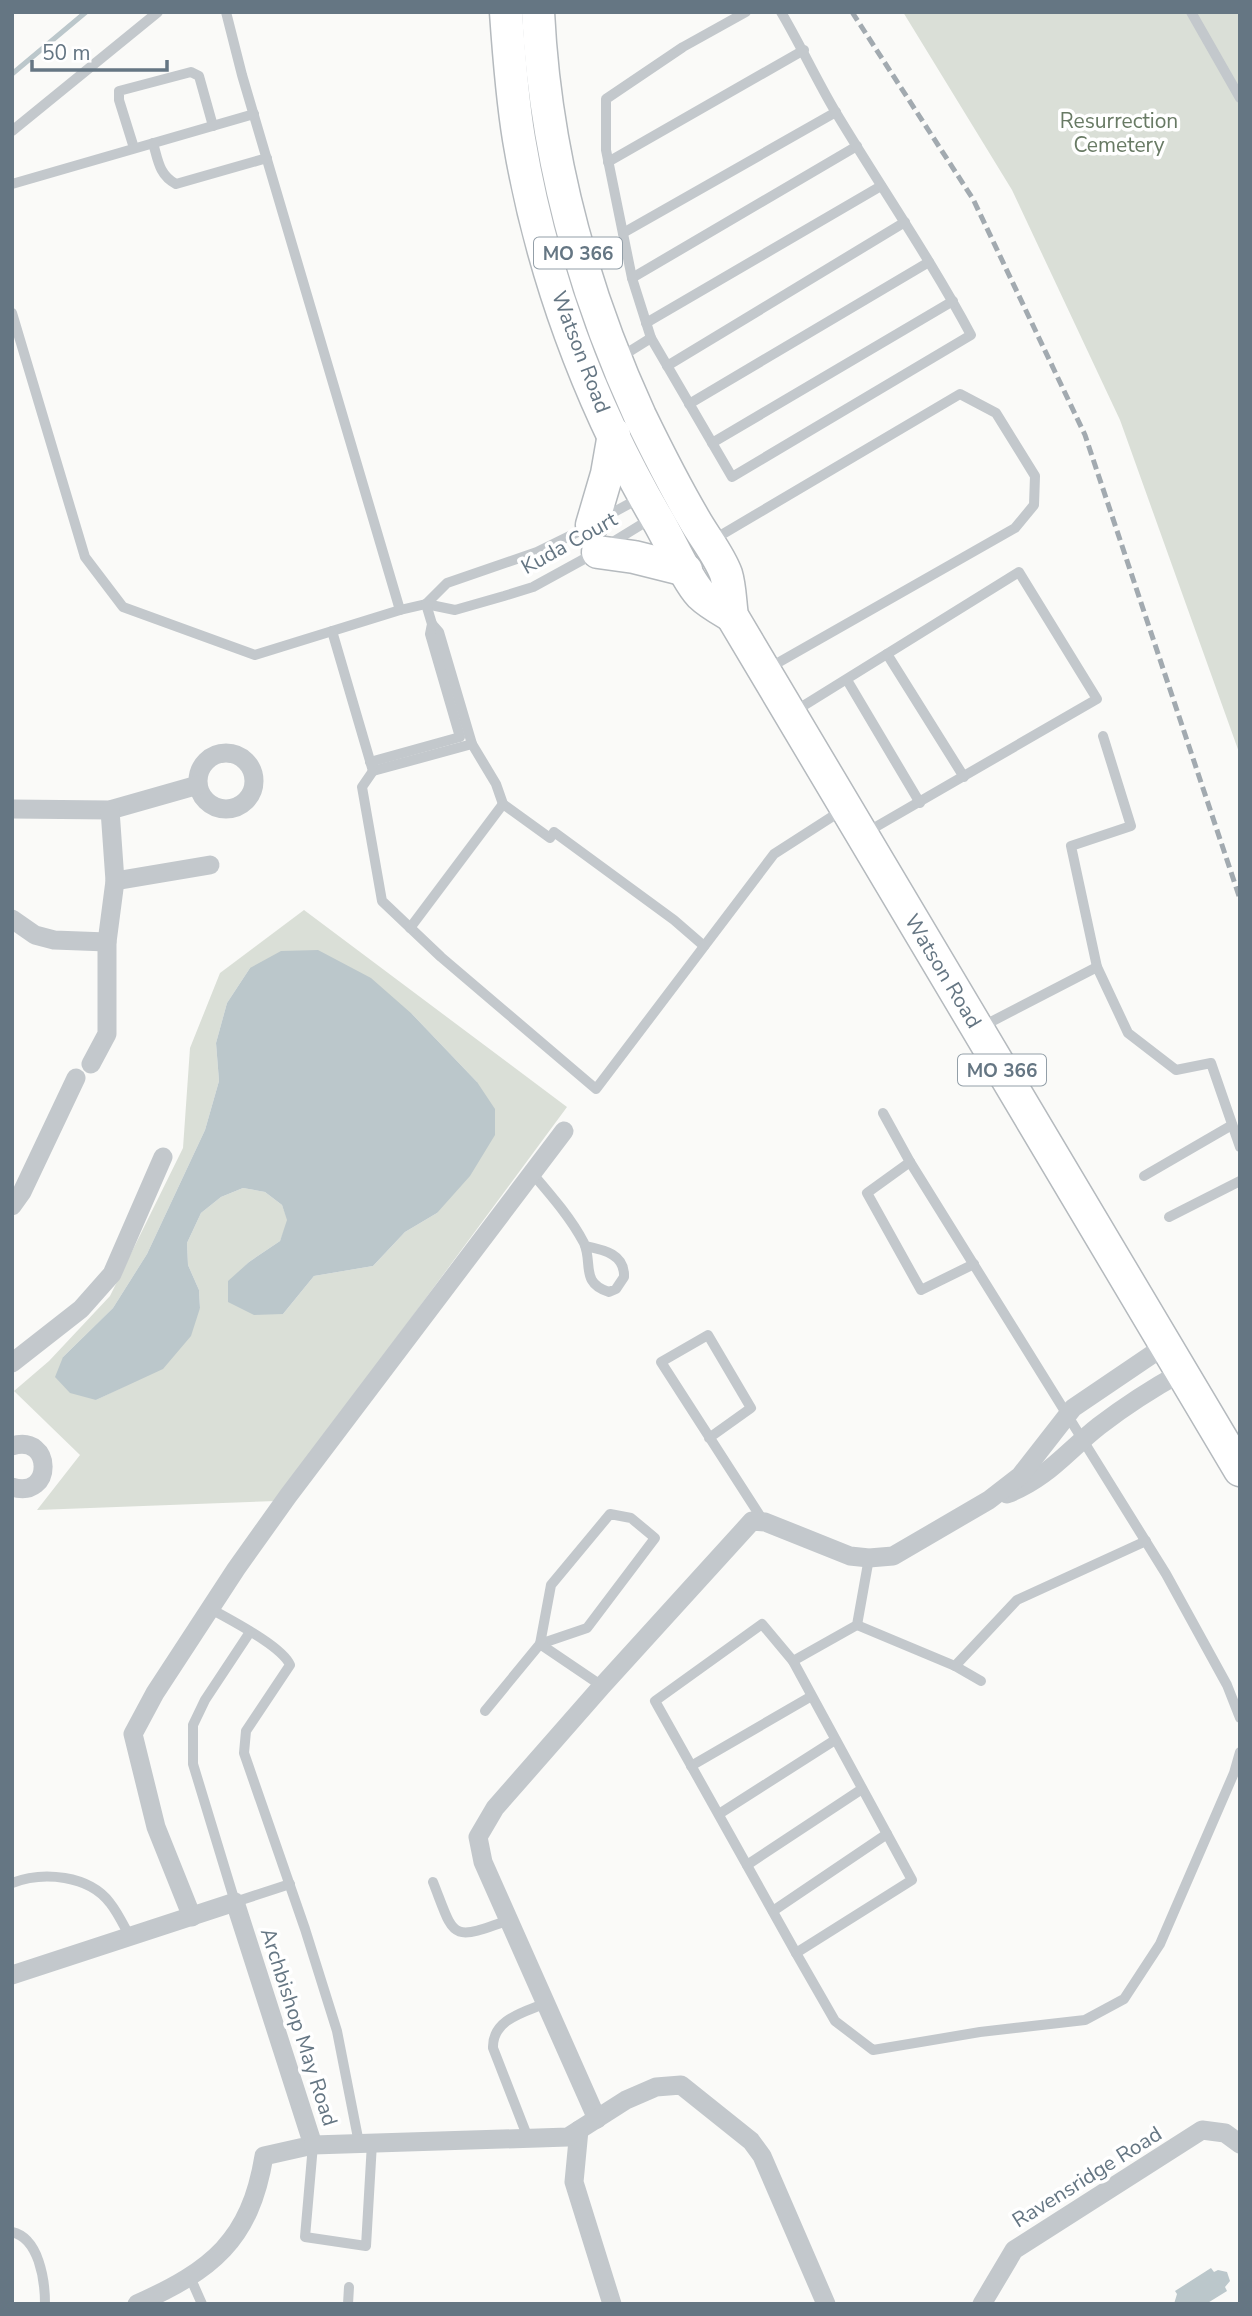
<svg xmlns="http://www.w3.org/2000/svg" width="1252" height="2316" font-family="'Nunito Sans',sans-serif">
	<rect width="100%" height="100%" fill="#fafaf8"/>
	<!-- green -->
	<g fill="#dadfd7" fill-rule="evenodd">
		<path d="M903 12H1240V755L1120 420 1012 190Z"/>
		<path d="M304 910 567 1107 276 1501 37 1510 80 1455 14 1391 49 1361 110 1296 183 1148 190 1048 220 973ZM250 968 412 1014 477 1082 437 1213 405 1232 373 1266 314 1276 283 1314 228 1282 249 1262 280 1241 288 1221 282 1205 265 1192 243 1188 221 1197 201 1213 187 1243 188 1265 199 1290 200 1308 125 1386 96 1400 63 1357 113 1308 147 1254 205 1130 219 1081 216 1043 227 1003Z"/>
	</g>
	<!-- water -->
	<g fill="#bbc7cb">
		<path d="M318 950 371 978 412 1014 477 1082 495 1109V1135L470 1176 437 1213 405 1232 373 1266 314 1276 283 1314 254 1315 228 1302V1281L249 1262 280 1241 287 1220 282 1205 265 1192 243 1188 221 1197 201 1213 187 1243 188 1265 199 1290 200 1308 191 1336 163 1369 96 1400 70 1393 55 1377 63 1357 113 1308 147 1254 205 1130 219 1081 216 1043 227 1003 250 968 281 951Z"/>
		<path d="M1211 2268 1214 2272 1218 2270 1227 2272 1230 2281 1225 2287 1227 2291 1206 2304H1174L1177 2294 1175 2291Z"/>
	</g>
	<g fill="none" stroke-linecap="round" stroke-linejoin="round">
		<!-- stream -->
		<path stroke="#bbc7cb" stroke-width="5" d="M12 74 86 12"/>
		<!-- primary casing -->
		<g stroke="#b5babe" stroke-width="35">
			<g id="primary">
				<path d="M506 12C509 55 512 97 519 139 541 271 589 402 656 517 669 538 686 579 701 595 709 603 722 610 732 616"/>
				<path d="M538 12C545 154 581 287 640 416 657 451 674 485 694 519 704 537 719 555 726 574 730 587 730 603 732 616L1240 1470"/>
				<path d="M592 525 607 474 614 434"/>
				<path d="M598 552 634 557 686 570"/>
			</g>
		</g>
		<!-- lane -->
		<g stroke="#c3c8cc" stroke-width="10">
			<path d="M226 12 242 75 400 610"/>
			<path d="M1191 12 1240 98"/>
			<path d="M12 131 158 12"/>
			<path d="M153 143C158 160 159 175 176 184L267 158"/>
			<path d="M134 148 119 100V91L191 72 199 76 213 126"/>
			<path d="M608 162 804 50"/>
			<path d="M12 184 254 114"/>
			<path d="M623 233 836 112"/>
			<path d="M632 278 857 146"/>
			<path d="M12 313 85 557 123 607 255 655 400 610 426 604 455 610 504 596 533 587 595 553"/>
			<path d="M646 323 881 186"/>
			<path d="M651 338 632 278 606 150V99L683 47 746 12"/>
			<path d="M619 358 651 338 732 477 971 335C930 258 880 186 835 111 816 79 800 44 781 12"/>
			<path d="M667 366 905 222"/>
			<path d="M689 404 929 262"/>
			<path d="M712 443 953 301"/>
			<path d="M601 519 640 498"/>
			<path d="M711 541 960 394 996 413 1035 476 1034 505 1015 528 767 669"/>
			<path d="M608 545 652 518"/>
			<path d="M426 604 447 583 537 552 588 527"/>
			<path d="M432 624 439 632 472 744 496 784 503 804 550 838 554 832 674 920 704 946"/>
			<path d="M332 631 373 771 472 744"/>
			<path d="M887 654 964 777"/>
			<path d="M847 680 920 803"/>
			<path d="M795 711 1019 572 1097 699 867 832"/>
			<path d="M370 762 460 737 430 634 432 624 426 604"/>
			<path d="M373 771 362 787 382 901 441 957 596 1089 774 854 844 809"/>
			<path d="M410 928 503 804"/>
			<path d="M1097 967 1071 846 1131 826 1103 736"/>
			<path d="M981 1027 1097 967 1128 1033 1176 1070 1211 1063 1240 1147"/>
			<path d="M883 1113 910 1162 1166 1574 1227 1685 1240 1718"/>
			<path d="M910 1162 867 1193 921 1290 974 1264"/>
			<path d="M532 1173C550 1194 571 1218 584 1243 593 1263 580 1283 609 1292L616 1289 624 1277C625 1254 604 1250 585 1246"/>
			<path d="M1144 1176 1232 1125"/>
			<path d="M1169 1217 1240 1181"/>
			<path d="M709 1438 751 1408 708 1335 661 1362 764 1522"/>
			<path d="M610 1514 631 1518 655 1538 587 1628 540 1644 551 1585Z"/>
			<path d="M211 1609C230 1620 282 1646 290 1665L246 1731 244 1753 305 1929 337 2031 359 2143"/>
			<path d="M762 1624 793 1661 912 1880 796 1953 655 1701Z"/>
			<path d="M857 1625 955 1666 981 1681"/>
			<path d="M250 1632 205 1700 193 1725V1764L235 1902 290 1884"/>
			<path d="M793 1661 857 1625 869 1558"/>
			<path d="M955 1666 1017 1600 1146 1541"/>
			<path d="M485 1711 540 1644 602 1686"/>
			<path d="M691 1766 810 1697"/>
			<path d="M719 1814 835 1740"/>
			<path d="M747 1865 862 1789"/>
			<path d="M433 1882C455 1938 449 1942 509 1920"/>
			<path d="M12 1883C43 1871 89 1875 110 1903 118 1913 124 1926 130 1937"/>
			<path d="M773 1911 887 1834"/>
			<path d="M796 1953 835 2021 873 2050 980 2032 1085 2020 1124 1999 1160 1944 1234 1773 1240 1752"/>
			<path d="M528 2138 493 2048C492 2019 525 2012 546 2003"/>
			<path d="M313 2145 305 2237 366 2246 372 2143"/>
			<path d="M12 2232C39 2238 45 2280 45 2304"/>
			<path d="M190 2277 202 2304"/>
			<path d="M348 2304 349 2287"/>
		</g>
		<!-- street -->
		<g stroke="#c3c8cc" stroke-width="19">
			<circle cx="226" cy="781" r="28"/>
			<path d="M12 809 110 810 198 785"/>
			<path d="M115 881 210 865"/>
			<path d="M12 919 35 935 54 940 107 942"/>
			<path d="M91 1064 107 1034V942L115 881 110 810"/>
			<path d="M12 1206 22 1192 76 1078"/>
			<path d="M12 1363 81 1309 112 1274 163 1157"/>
			<path d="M12 1446C53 1433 54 1500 12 1487"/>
			<path d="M1007 1494C1048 1478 1066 1452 1099 1426 1125 1406 1153 1388 1182 1372"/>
			<path d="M192 1917 156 1827 133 1734 155 1693 236 1569 288 1496 564 1131"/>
			<path d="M12 1975 235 1902 313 2145 264 2156C250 2241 212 2270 137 2304"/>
			<path d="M597 2119 483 1862 478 1837 495 1808 602 1686 752 1521 765 1522 850 1556 869 1558 893 1556 989 1500 1020 1476 1073 1408 1166 1345"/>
			<path d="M579 2130 574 2182 612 2304"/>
			<path d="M313 2145 568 2137 626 2100 656 2087 681 2085 751 2141 762 2156 826 2304"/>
			<path d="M982 2304 1014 2250 1202 2130 1225 2133 1240 2144"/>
		</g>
		<!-- primary -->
		<use href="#primary" stroke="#fff" stroke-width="32"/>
		<!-- rail -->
		<path stroke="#a2aab0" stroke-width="5" stroke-dasharray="10 5" stroke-linecap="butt" d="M852 12 973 199 1085 435 1240 899"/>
	</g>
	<g text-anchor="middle" stroke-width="7" stroke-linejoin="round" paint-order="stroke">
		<!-- shield labels -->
		<g fill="#fff" stroke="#939fa8" stroke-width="2">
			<rect x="534" y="237.5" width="88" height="31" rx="5"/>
			<rect x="958" y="1054.5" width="88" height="31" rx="5"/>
		</g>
		<g font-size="19" font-weight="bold" fill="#657683">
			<text x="578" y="260">MO 366</text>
			<text x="1002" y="1077">MO 366</text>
		</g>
		<!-- park labels -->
		<g font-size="21" fill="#687a64" stroke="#fff">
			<text x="1119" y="128">Resurrection<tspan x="1119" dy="24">Cemetery</tspan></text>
		</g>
		<!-- street labels -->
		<g font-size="21" fill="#657683" stroke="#fff">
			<text transform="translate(581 352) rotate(69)" y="7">Watson Road</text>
			<text transform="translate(569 543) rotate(-29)" y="7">Kuda Court</text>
			<text transform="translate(943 971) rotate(59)" y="7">Watson Road</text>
			<text transform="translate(299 2027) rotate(72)" y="7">Archbishop May Road</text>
			<text transform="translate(1087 2177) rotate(-32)" y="7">Ravensridge Road</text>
		</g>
	</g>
	<!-- border -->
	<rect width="1252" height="2316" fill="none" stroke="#657683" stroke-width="28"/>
	<!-- scale -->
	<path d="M32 60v10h135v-10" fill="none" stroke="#657683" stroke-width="3.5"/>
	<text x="42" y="60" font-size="21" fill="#657683" stroke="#ffffff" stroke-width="5" paint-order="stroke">50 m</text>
</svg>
